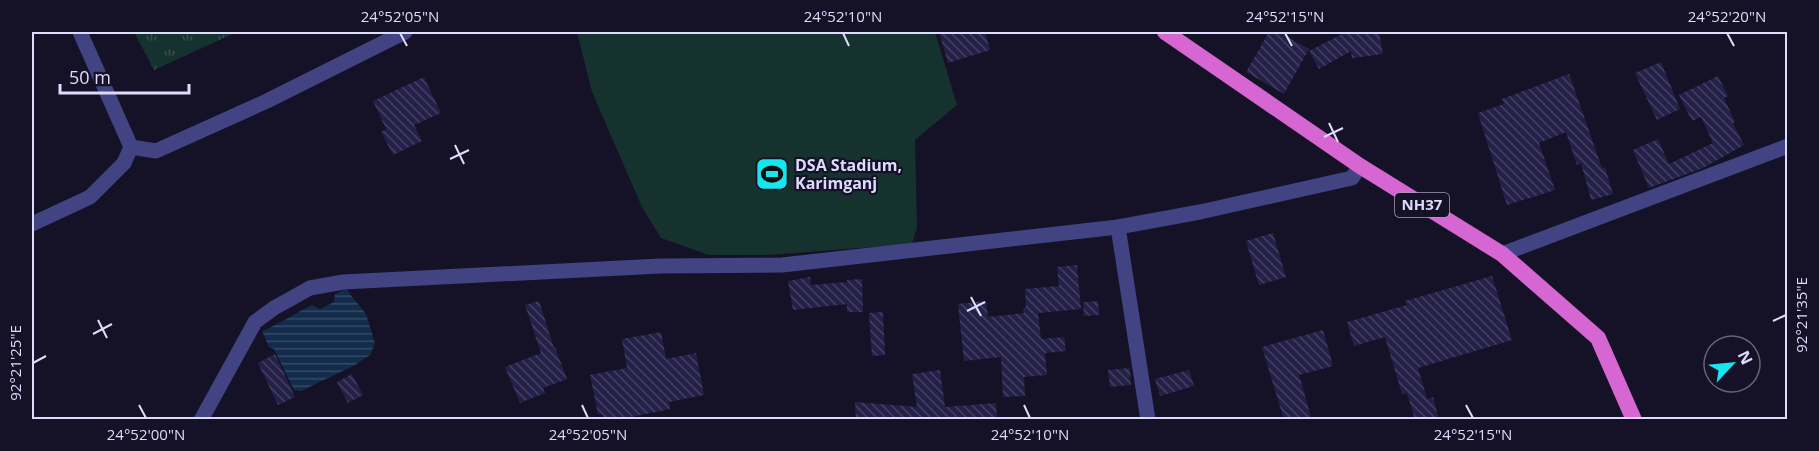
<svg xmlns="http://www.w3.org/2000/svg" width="1819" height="451" font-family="'Open Sans',sans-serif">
	<defs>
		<pattern id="park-tufts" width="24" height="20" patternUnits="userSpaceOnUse" patternTransform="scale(1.5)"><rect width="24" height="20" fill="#16322f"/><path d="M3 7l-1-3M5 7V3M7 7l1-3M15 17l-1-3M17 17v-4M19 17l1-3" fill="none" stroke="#374f4e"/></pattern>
		<pattern id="water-rules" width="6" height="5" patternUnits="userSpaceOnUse" patternTransform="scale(1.5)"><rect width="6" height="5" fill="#132c4b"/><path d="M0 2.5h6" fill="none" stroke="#354a66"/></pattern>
		<pattern id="building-back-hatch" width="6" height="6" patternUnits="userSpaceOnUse" patternTransform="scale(1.5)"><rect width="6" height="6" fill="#252048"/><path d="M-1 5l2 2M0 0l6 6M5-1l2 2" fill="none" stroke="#444063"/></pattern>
	</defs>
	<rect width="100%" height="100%" fill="#151228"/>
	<!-- grass -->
	<path fill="#16322f" d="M577 32H935L957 105 915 140 917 227 912 244 769 255H709L661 238 642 207 592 92Z"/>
	<!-- park -->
	<path fill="url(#park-tufts)" d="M134 32H237L154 70Z"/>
	<!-- water -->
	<path fill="url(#water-rules)" d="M346 289 366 314 375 343 370 355 355 365 301 391 294 390 274 349 269 347 262 331C280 324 295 313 312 305L320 309 334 302 335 294Z"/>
	<!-- building -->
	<g fill="url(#building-back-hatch)">
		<path d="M939 32H985L990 50 948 63Z"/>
		<path d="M1269 32H1279L1309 49 1284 94 1246 72Z"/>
		<path d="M1346 32H1379L1383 54 1352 58 1351 51 1319 69 1309 51Z"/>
		<path d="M1661 62 1680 109 1657 120 1635 73Z"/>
		<path d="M1569 74 1602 168 1605 167 1613 194 1591 200 1581 163 1577 165 1566 132 1539 143 1555 190 1507 205 1478 113 1504 104 1502 99Z"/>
		<path d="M1718 76 1728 96 1724 98 1735 122 1733 123 1744 145 1703 168 1649 188 1633 150 1658 139 1669 164 1713 143 1701 117 1692 121 1679 95Z"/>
		<path d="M424 77 441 113 414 125 422 141 393 155 381 132 386 129 373 101Z"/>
		<path d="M1273 233 1286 277 1259 285 1246 241Z"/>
		<path d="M1077 265 1081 309 1038 313 1041 339 1064 337 1066 351 1045 353 1047 375 1024 377 1025 396 1003 397 1001 357 964 361 958 304 986 301 988 317 1024 313 1023 308 1026 307 1025 289 1059 286 1057 267Z"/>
		<path d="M1492 276 1512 340 1418 368 1427 399 1433 397 1439 420H1415L1407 393 1402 394 1385 337 1354 346 1347 322 1407 305 1405 301Z"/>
		<path d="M810 277 811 285 847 282V280L862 279 863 312H847V304L793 310 788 281Z"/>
		<path d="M539 301 554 348 555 347 567 379 543 388 545 393 520 403 505 367 541 353 525 305Z"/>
		<path d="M1098 301 1099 315 1084 316 1083 302Z"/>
		<path d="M883 312 885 355 872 356 869 313Z"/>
		<path d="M1323 330 1333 366 1299 375 1312 420H1284L1262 347Z"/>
		<path d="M661 332 666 359 696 353 704 395 669 402 670 409 616 420H603L602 414H598L590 375 627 368 622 339Z"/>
		<path d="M275 354 295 397 278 405 258 363Z"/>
		<path d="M1130 368 1131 385 1110 387 1108 370Z"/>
		<path d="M940 370 945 407 996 403 997 418 970 420H880V417L856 419 855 402 917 407 912 374Z"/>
		<path d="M1189 370 1194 386 1160 396 1155 379Z"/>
		<path d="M352 374 363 395 348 403 337 382Z"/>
	</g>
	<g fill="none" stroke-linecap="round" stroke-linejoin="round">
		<!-- minor -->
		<g stroke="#414383" stroke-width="15">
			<path d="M131 147 156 151 267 101 405 32"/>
			<path d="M32 224 90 197 124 163 131 147 80 32"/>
			<path d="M1502 254 1788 146"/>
		</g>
		<!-- tertiary -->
		<g stroke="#414383" stroke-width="15">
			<path d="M1118 227 1148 420"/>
			<path d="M201 420 255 322 274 308 310 288 343 282 660 266 782 265 1118 227 1200 212 1352 178 1360 166"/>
		</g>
		<!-- trunk -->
		<path stroke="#d666d2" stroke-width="16" d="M1165 32 1360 166 1502 254 1598 338 1634 420"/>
	</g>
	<!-- ticks -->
	<path fill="none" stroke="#dedcfc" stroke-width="2" d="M400 33 407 46M843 33 849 46M1285 33 1292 46M1727 33 1734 46M1329 123 1338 142M1324 137 1343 128M455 145 464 164M450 159 469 150M971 297 981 316M967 311 985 302M98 320 107 338M1773 321 1786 315M93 334 112 324M33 363 46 356M139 405 146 418M582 405 588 418M1024 405 1030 418M1466 405 1473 418"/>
	<!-- icons -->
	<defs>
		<g id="stadium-square" transform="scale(1.725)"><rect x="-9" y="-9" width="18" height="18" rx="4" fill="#17e6ee" stroke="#151228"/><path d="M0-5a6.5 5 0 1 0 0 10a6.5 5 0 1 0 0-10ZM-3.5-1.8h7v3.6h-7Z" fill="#111"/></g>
	</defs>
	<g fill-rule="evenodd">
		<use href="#stadium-square" x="772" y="174"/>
	</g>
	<g text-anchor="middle" stroke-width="4.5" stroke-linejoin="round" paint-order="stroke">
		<!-- shield labels -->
		<rect fill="#151228" stroke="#a29fbc" stroke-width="1.5" x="1395" y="193" width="54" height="24" rx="4.5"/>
		<g font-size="15" font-weight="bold" fill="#dedcfc">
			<text x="1422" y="210">NH37</text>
		</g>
		<!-- poi labels -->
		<g font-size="16" font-weight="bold" fill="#dedcfc" stroke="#151228" text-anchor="start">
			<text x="795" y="171">DSA Stadium,<tspan x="795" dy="18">Karimganj</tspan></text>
		</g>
	</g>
	<!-- border -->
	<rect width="1819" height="451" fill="none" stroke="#151228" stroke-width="66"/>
	<!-- north arrow -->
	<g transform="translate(1732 364) rotate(64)"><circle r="28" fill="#151228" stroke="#65637d" stroke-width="1.5"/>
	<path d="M0-4.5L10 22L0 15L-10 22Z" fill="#17e6ee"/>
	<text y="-9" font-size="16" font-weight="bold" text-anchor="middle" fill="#dedcfc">N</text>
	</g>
	<!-- scale -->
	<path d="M60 84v9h129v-9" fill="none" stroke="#dedcfc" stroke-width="3"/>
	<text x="69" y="84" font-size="18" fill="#dedcfc" stroke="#151228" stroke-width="4.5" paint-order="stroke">50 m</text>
	<rect x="33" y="33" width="1753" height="385" fill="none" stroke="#dedcfc" stroke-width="2"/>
	<g font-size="15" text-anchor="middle" fill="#dedcfc">
		<text x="400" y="22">24°52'05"N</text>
		<text x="843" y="22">24°52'10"N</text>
		<text x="1285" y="22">24°52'15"N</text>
		<text x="1727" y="22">24°52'20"N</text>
		<text transform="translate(1802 315) rotate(-90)" y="5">92°21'35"E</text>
		<text transform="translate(16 363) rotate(-90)" y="5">92°21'25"E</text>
		<text x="146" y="440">24°52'00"N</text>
		<text x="588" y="440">24°52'05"N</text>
		<text x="1030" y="440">24°52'10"N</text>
		<text x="1473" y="440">24°52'15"N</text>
	</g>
</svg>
